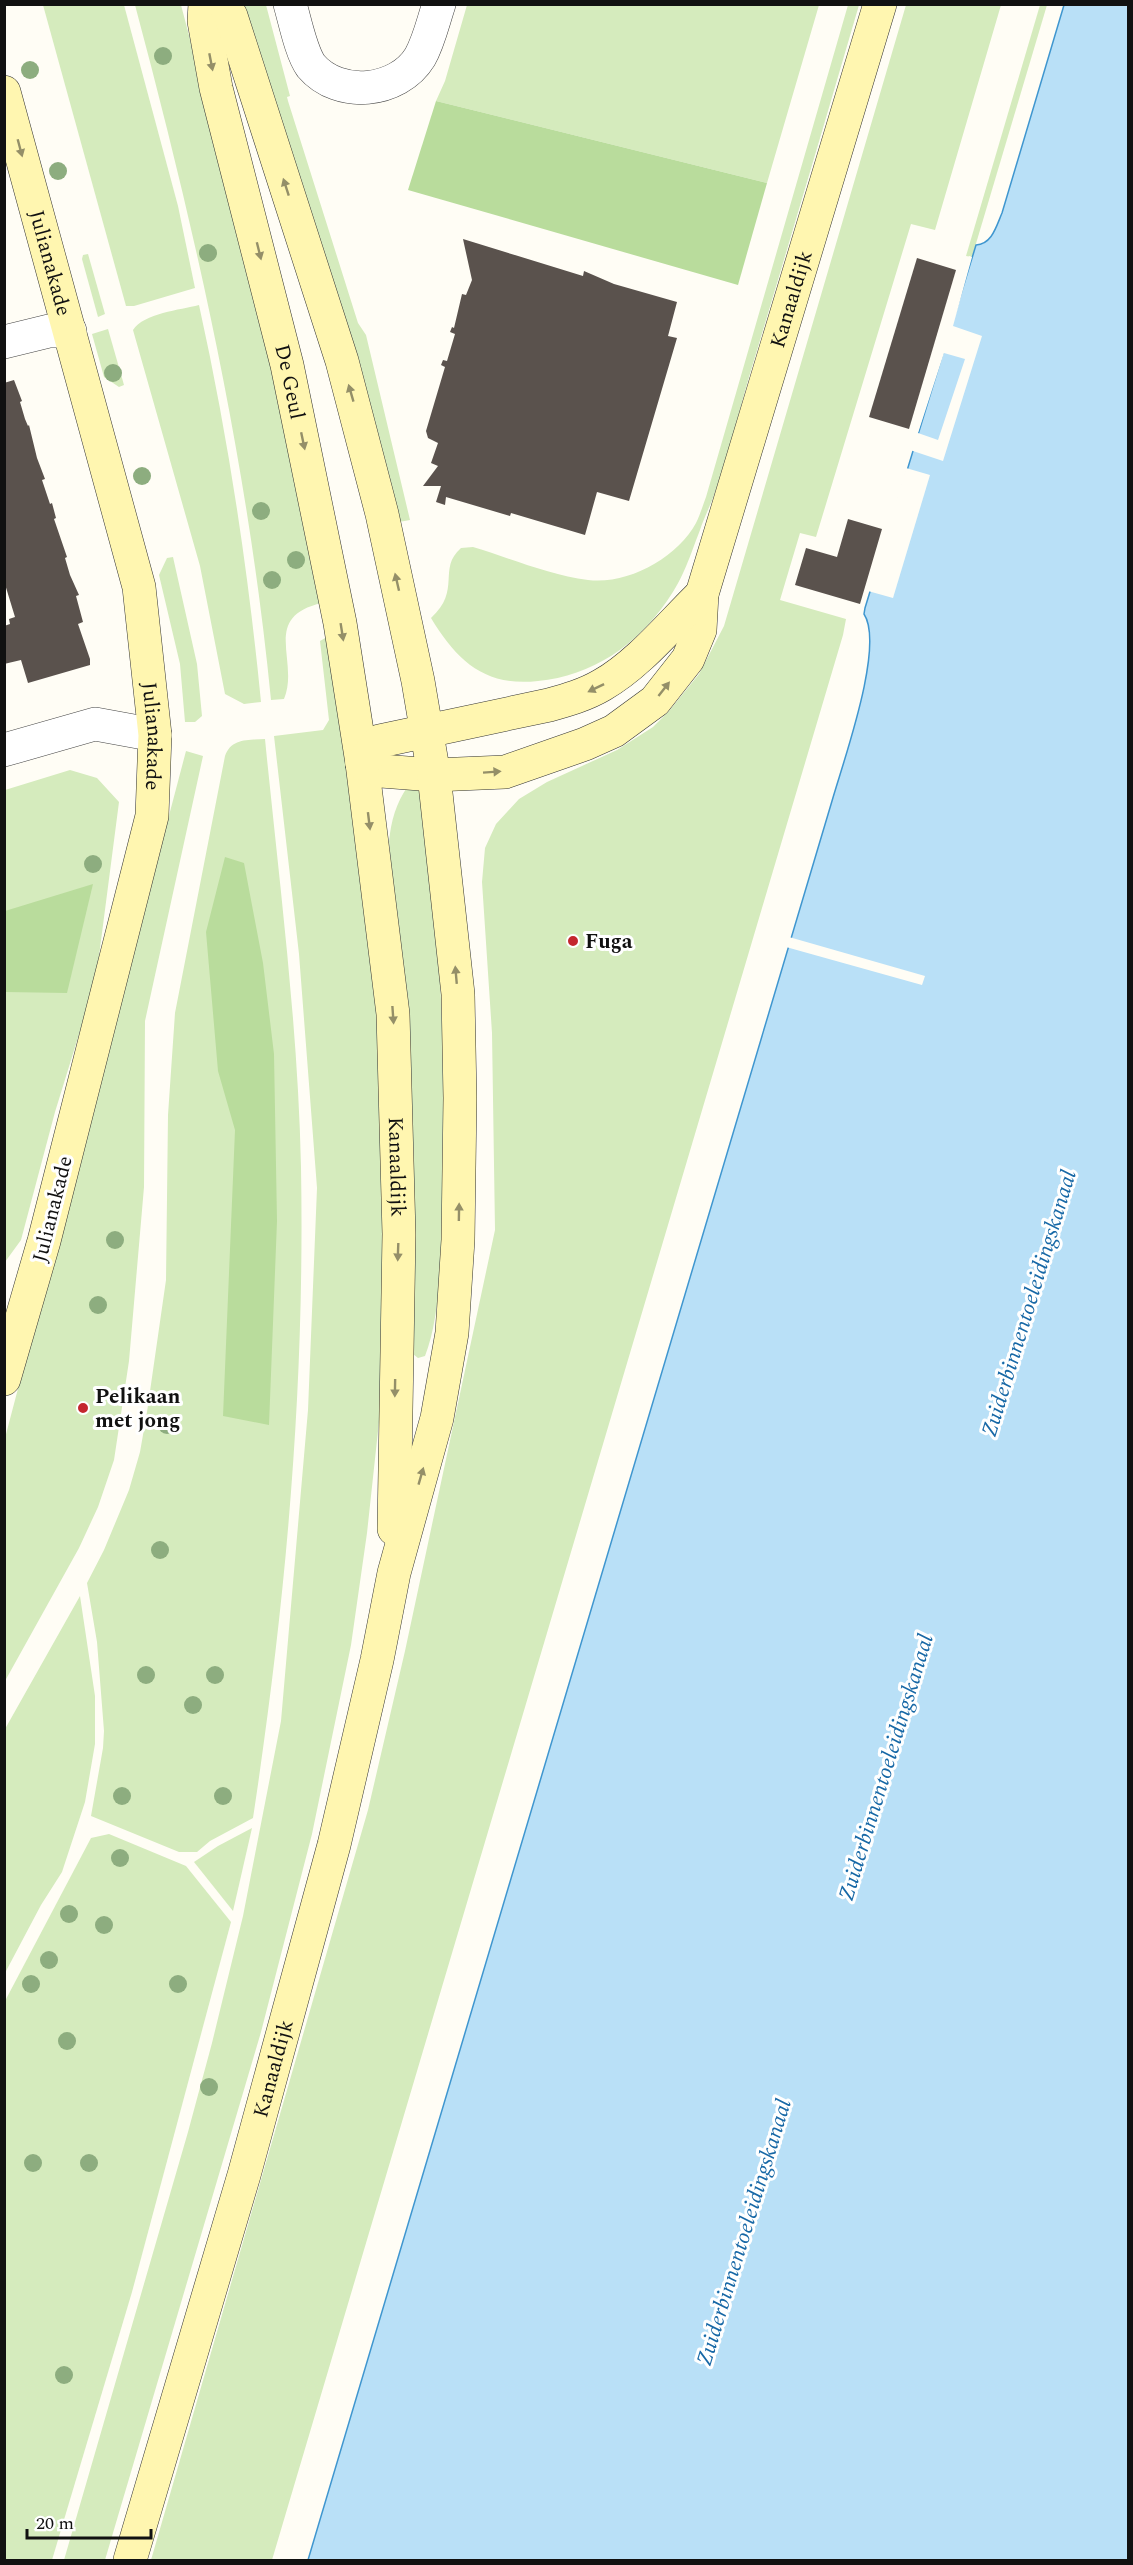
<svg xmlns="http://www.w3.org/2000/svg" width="1133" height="2565" font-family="Spectral,serif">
	<rect width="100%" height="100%" fill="#fffdf5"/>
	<!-- green -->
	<g fill="#d5ebbd">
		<path d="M43 5H124L178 206 195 288 134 306H126Z"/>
		<path d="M135 5H181L254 282 322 603C260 617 300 661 284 699L271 700C248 464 196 233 135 5Z"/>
		<path d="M243 5H266L290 96 287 97 288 101 358 323 366 335 410 520 399 522Z"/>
		<path d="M467 5H819L767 183 436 101 445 81Z"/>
		<path d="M848 5H859C823 129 786 253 749 377 738 415 729 454 715 492 711 505 704 517 700 530 689 558 685 575 667 601 637 645 592 676 538 681 485 687 457 661 431 618 462 590 437 569 461 548L473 547C510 558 549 575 588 580 628 585 677 558 696 523 700 515 703 505 706 497Z"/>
		<path d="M906 5H1001L935 230 911 224 816 537 800 533 780 600 846 619 843 635 272 2560H151L368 1810 405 1651 495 1230 492 1033 482 882 485 848 496 824 519 799 547 782 617 750 653 727 669 711 699 674 724 626Z"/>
		<path d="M1040 5H1047L972 257 966 256Z"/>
		<path d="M88 254 105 314 98 317 82 259 83 255Z"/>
		<path d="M199 305C228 436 248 569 261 702L244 704 225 694 200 566 133 330C144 313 180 310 199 305Z"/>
		<path d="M108 329 124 385 119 387 104 377 92 334Z"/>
		<path d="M173 557 197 664 202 716 195 722H185L180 664 159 575 167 558Z"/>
		<path d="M327 637 343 728 371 945 384 1098 382 1394 367 1533 351 1645 312 1834 261 2032 105 2560H64L188 2132 212 2043 243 1916 281 1721 308 1410 317 1188 299 954 274 736 323 730 329 720 320 641Z"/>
		<path d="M265 739C279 881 298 1024 301 1167 305 1389 286 1600 253 1818L210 1841 197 1852H179L91 1816 103 1748 104 1731 97 1642 87 1583 104 1550 129 1490 140 1452 147 1412 166 1280 168 1115 175 1013 225 756C231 738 248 740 265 739Z"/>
		<path d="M186 751 203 756 145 1021 144 1187 129 1361 114 1460 98 1507 79 1548 5 1681V1438Z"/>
		<path d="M70 770 97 778 119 802 96 979 55 1112 21 1240 5 1262V790Z"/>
		<path d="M408 786 417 788 421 794C425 830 430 866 434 902 444 997 444 1094 442 1189 442 1235 442 1314 425 1356L418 1358 413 1354 414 1162 409 1064 389 842C391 821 396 803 408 786Z"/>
		<path d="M80 1596 95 1696V1744L85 1802 62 1872 41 1905 5 1973V1729Z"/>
		<path d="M252 1828 233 1911 194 1862 218 1846Z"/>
		<path d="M109 1834 186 1866 231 1922 132 2292 52 2560H5V2001L91 1838Z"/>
	</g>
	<!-- forest -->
	<g fill="#b9dc9c">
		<path d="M436 101 767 183 738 285 408 190Z"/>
		<path d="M225 857 244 863 263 963 274 1054 277 1221 269 1425 223 1416 235 1130 218 1071 206 932Z"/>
		<path d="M93 884 67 993 5 992V911Z"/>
	</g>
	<!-- water -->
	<path fill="#b9e0f7" stroke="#3f96cf" stroke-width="1.5" d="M1064 5H1128V2560H308L832 801C843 762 885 646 864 614L865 608 976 245C992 244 996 227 1002 213Z"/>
	<!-- pier -->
	<g fill="#fffdf5" fill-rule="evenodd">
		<path d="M969 256 972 257 953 326 982 336 943 461 910 450ZM944 353 965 359 938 440 918 433Z"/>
		<path d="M906 468 930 475 893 598 868 591Z"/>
		<path d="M789 937 925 976 922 985 786 947Z"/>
	</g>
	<!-- building -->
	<g fill="#5a524d">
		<path d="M463 239 583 276 584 271 614 284 677 302 668 336 677 338 629 501 597 492 585 535 511 513 510 516 446 497 445 505 436 502 441 486H423L438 466 431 463 438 443 428 438 426 431 445 367 441 365 443 360 447 361 455 334 450 332 452 327 454 328 462 294 466 295 472 280Z"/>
		<path d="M917 258 956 270 909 429 869 417Z"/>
		<path d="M14 380 22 401 20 402 25 419 28 426 29 425 37 458 45 479 42 480 50 504 52 503 56 518 54 519 67 557 65 558 70 575 79 595 76 596 83 622 78 624 90 659V665L28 683 21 660 4 664V626L10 624 9 619 15 617 4 581V383Z"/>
		<path d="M848 519 882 529 860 604 795 585 806 548 837 557Z"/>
	</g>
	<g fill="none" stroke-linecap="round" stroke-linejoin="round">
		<!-- street casing -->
		<g stroke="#444" stroke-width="34">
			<g id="street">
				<path d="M290 4C295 21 301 52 311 66 339 99 398 93 420 57 429 41 433 22 439 4"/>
				<path d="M4 342 49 331H70"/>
				<path d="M4 750 95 724 155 735"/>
			</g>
		</g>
		<!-- secondary casing -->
		<g stroke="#333" stroke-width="34">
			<g id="secondary">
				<path id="s1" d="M205 4 204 21 216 88 287 365 340 623 362 763 393 1014 399 1234 394 1529"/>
				<path id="s2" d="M4 92 139 587 155 735 152 816 44 1241 4 1379"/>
				<path id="s3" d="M362 763 381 771 434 775 505 772 585 744 614 731 655 701 688 659 700 630 702 594 880 4"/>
				<path d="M362 763 380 741 549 705C567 700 585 695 602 685 639 664 671 624 702 594"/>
				<path id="s4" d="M130 2560 244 2175 334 1845 377 1660 394 1573 437 1418 452 1333 458 1240 460 1098 458 994 434 775 418 681 382 514 342 361 231 16 224 4"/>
			</g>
		</g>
		<!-- street -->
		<use href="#street" stroke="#fff" stroke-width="33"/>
		<!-- secondary -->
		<use href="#secondary" stroke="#fff6b0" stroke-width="33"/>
	</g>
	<!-- trees -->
	<g fill="#8dad7f">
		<circle cx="163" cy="56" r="9"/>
		<circle cx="30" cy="70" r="9"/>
		<circle cx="58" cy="171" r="9"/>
		<circle cx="208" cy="253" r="9"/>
		<circle cx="113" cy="373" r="9"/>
		<circle cx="142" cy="476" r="9"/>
		<circle cx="261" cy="511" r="9"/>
		<circle cx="296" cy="560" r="9"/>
		<circle cx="272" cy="580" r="9"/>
		<circle cx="93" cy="864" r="9"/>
		<circle cx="115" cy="1240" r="9"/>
		<circle cx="98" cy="1305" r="9"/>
		<circle cx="167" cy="1425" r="9"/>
		<circle cx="160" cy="1550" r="9"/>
		<circle cx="146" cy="1675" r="9"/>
		<circle cx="215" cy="1675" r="9"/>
		<circle cx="193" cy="1705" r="9"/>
		<circle cx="122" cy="1796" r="9"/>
		<circle cx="223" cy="1796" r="9"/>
		<circle cx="120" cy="1858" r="9"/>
		<circle cx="69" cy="1914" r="9"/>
		<circle cx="104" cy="1925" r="9"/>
		<circle cx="49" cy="1960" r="9"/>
		<circle cx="31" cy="1984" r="9"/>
		<circle cx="178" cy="1984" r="9"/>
		<circle cx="67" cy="2041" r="9"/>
		<circle cx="209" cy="2087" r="9"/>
		<circle cx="33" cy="2163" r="9"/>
		<circle cx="89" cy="2163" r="9"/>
		<circle cx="64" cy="2375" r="9"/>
	</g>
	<!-- one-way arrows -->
	<defs><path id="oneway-solid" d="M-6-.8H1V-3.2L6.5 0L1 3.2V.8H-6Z" transform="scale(1.5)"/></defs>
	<g fill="#948f68">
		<use href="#oneway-solid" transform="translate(211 62) rotate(79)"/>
		<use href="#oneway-solid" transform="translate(20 148) rotate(75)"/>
		<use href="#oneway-solid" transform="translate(286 187) rotate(-108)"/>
		<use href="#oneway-solid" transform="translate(259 251) rotate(76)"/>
		<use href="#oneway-solid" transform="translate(351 393) rotate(-106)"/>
		<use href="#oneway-solid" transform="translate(303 441) rotate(78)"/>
		<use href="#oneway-solid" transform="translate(397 582) rotate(-103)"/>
		<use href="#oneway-solid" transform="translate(342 632) rotate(81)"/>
		<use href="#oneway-solid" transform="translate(596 688) rotate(154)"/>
		<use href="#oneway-solid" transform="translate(664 689) rotate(-52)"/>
		<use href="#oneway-solid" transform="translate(492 772) rotate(-4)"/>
		<use href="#oneway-solid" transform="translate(369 821) rotate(83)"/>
		<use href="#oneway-solid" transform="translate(456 975) rotate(-95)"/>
		<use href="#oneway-solid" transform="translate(393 1015) rotate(86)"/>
		<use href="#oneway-solid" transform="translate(459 1212) rotate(-89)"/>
		<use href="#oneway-solid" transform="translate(398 1252) rotate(92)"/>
		<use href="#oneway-solid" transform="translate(395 1388) rotate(91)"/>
		<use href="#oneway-solid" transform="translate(421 1476) rotate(-74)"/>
	</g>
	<!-- markers -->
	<g fill="#c4262e" stroke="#fff" stroke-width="2">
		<circle cx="573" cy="941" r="6"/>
		<circle cx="83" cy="1408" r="6"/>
	</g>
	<g text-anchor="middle" stroke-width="6" stroke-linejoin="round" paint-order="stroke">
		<!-- street labels -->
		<g font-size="21" fill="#111" stroke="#fff">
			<text dy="7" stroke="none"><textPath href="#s2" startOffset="177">Julianakade</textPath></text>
			<text dy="7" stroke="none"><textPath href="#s3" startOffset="741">Kanaaldijk</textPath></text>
			<text dy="7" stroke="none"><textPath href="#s1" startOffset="388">De Geul</textPath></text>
			<text dy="7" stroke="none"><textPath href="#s2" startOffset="663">Julianakade</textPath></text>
			<text dy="7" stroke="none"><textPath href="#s1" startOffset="1182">Kanaaldijk</textPath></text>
			<text transform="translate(52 1209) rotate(-76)" y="7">Julianakade</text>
			<text dy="7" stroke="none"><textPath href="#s4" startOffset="512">Kanaaldijk</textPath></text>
		</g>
		<!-- poi labels -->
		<g font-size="21" font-weight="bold" fill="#111" stroke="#fff" text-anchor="start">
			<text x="585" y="948">Fuga</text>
			<text x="95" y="1403">Pelikaan<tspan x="95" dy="24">met jong</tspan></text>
		</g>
		<!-- water labels -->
		<g font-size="22" font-style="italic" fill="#1768a6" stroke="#fff">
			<text transform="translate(1028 1303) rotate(-73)" y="8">Zuiderbinnentoeleidingskanaal</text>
			<text transform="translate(885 1767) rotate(-73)" y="8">Zuiderbinnentoeleidingskanaal</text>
			<text transform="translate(743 2232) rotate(-73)" y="8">Zuiderbinnentoeleidingskanaal</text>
		</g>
	</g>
	<!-- border -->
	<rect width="1133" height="2565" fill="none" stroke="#111111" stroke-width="12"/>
	<!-- scale -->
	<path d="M27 2529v9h124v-9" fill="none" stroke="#111111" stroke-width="3"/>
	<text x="36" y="2529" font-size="18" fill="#111111" stroke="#ffffff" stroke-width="4.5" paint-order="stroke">20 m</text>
</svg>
